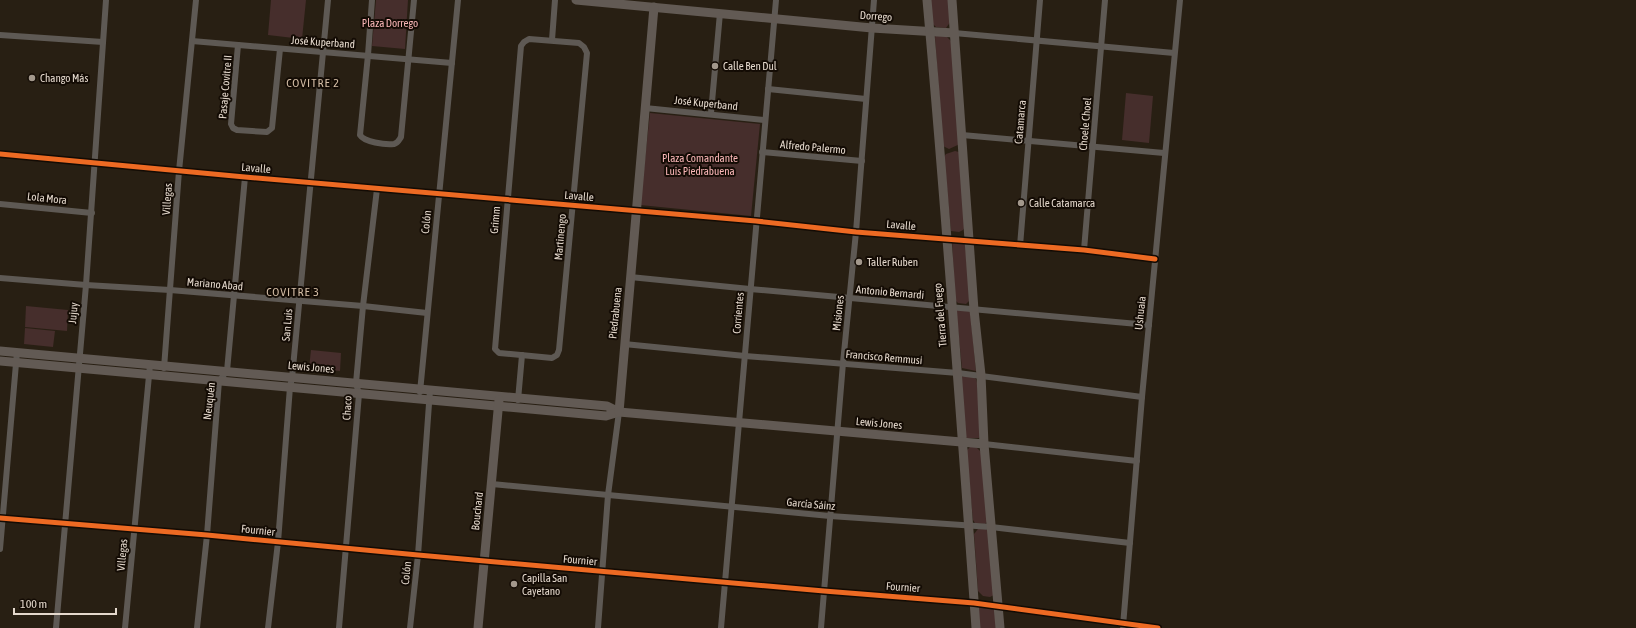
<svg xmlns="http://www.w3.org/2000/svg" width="1636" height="628" font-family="'Asap Condensed',sans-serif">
	<rect width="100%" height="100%" fill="#281f13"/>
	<!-- green -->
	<g fill="#462e2c">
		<path d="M271 0H306L302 39 268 35Z"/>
		<path d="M376 0H408L405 49 372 46Z"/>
		<path d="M930 0H949L951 21 946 28 936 27 933 24Z"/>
		<path d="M936 34 945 35 952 42 960 144 949 149 943 146 935 38Z"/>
		<path d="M1126 93 1153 96 1149 143 1122 140Z"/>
		<path d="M650 113 760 124 751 216 640 205Z"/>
		<path d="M955 151 959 152 965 227 963 230 959 232 951 231 944 157 946 154Z"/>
		<path d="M952 240 965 242 970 300 966 304 958 303 955 300Z"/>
		<path d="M26 306 68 310 67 331 25 327Z"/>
		<path d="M956 310H970L976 371 962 368Z"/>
		<path d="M25 328 55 331 53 347 24 344Z"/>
		<path d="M311 350 341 353 340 371 309 368Z"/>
		<path d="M970 375 976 379 977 383 981 436 979 438H967L965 436 961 377Z"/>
		<path d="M970 447H976L982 453 988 521 985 524 975 523 973 520 966 451Z"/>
		<path d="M978 529H986L988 531 994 595 990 597 983 596 978 591 974 534Z"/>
		<path d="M978 606 993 608 995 611 996 628H980Z"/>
	</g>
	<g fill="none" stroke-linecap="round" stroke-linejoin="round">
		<!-- street -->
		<g stroke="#5e5954" stroke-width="6">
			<path d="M372 0 368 55 360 135C364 142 385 145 394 144 398 143 399 140 401 137L414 0"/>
			<path d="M954 33 1174 53"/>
			<path d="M0 35 103 42"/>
			<path d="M529 39 579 43 584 47 587 53 559 350 557 355 552 358 499 353 495 349 521 46 524 42Z"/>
			<path d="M552 40 555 0"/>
			<path d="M192 41 452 63"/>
			<path d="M238 45 231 124 233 128 237 130 267 132 272 128 280 49"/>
			<path d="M768 89 866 99"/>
			<path d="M645 108 765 120"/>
			<path d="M711 113 720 13"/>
			<path d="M962 135 1164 153"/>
			<path d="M762 152 862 161"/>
			<path d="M0 154 245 177 756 221 856 232 1084 250 1155 259"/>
			<path d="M0 204 92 213"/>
			<path d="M1020 246 1040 0"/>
			<path d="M1084 250 1105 0"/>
			<path d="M630 277 750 289 1149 325"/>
			<path d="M0 278 86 285 170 290 363 306 427 313"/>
			<path d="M624 344 745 356 958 373 1142 397"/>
			<path d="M164 368 179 171 196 0"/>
			<path d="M420 392 458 0"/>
			<path d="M518 400 522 355"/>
			<path d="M984 444 1137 461"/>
			<path d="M492 484 830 516 991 527 1130 543"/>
			<path d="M0 518 207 535 418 555 824 591 974 603 1158 628"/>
			<path d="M0 549 17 352"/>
			<path d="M1123 626 1142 397 1180 0"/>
			<path d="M56 628 86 285 106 0"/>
			<path d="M125 628 150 365"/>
			<path d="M197 628 207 535 219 381 227 371 245 177"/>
			<path d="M268 628 278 542 290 387 292 378 328 0"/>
			<path d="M339 628 359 394 356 383 363 306 377 189"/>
			<path d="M410 628 418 555 430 390"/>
			<path d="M598 628 608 495 619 412"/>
			<path d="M721 628 776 0"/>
			<path d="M821 628 843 363 856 232 874 0"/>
		</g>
		<!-- secondary -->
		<g stroke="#625a54" stroke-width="9">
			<path d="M576 0 872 28 954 33"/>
			<path d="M927 0C946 209 961 419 976 628"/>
			<path d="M952 0 974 310 981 375 984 444 1000 628"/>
			<path d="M0 351 607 406 619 412"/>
			<path d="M0 361 606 416 619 412 984 444"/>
			<path d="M619 412 654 7"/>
			<path d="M478 628 499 400"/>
		</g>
		<!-- cycleway casing -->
		<g stroke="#130b04" stroke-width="8">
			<g id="cycleway">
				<path d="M0 154 245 177 756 221 856 232 1084 250 1155 259"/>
				<path d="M0 518 207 535 418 555 824 591 974 603 1158 628"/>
			</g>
		</g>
		<!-- cycleway -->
		<use href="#cycleway" stroke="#ed6a23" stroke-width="5"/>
	</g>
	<!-- markers -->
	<g fill="#a3988c" stroke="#130b04" stroke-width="1.5">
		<circle cx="715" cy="66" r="4"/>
		<circle cx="32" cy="78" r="4"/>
		<circle cx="1021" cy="203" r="4"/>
		<circle cx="859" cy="262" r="4"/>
		<circle cx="514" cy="584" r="4"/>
	</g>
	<g text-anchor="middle" stroke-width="4" stroke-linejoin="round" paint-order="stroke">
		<!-- street labels -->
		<g font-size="11" fill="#e5d9cd" stroke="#130b04">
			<text transform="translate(876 16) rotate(4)" y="4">Dorrego</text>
			<text transform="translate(323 42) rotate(4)" y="4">José Kuperband</text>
			<text transform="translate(225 87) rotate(-85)" y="4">Pasaje Covitre II</text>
			<text transform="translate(706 103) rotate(6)" y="4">José Kuperband</text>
			<text transform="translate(1020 122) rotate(-85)" y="4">Catamarca</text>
			<text transform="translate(1085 124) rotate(-85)" y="4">Choele Choel</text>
			<text transform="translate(813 147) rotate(5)" y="4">Alfredo Palermo</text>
			<text transform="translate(256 168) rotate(5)" y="4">Lavalle</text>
			<text transform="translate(579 196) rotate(5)" y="4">Lavalle</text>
			<text transform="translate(47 198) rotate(6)" y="4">Lola Mora</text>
			<text transform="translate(167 199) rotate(-86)" y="4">Villegas</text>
			<text transform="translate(495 220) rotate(-85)" y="4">Grimm</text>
			<text transform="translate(426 222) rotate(-84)" y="4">Colón</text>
			<text transform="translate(901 225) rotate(5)" y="4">Lavalle</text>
			<text transform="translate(560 237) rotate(-85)" y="4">Martinengo</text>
			<text transform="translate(215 284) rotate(5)" y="4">Mariano Abad</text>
			<text transform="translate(890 292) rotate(5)" y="4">Antonio Bernardi</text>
			<text transform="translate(73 313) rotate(-85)" y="4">Jujuy</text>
			<text transform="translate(615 313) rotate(-84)" y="4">Piedrabuena</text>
			<text transform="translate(738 313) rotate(-85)" y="4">Corrientes</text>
			<text transform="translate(838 313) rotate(-84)" y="4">Misiones</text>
			<text transform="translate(1140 313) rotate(-84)" y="4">Ushuaia</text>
			<text transform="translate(940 315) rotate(-95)" y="4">Tierra del Fuego</text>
			<text transform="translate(287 325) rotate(-85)" y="4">San Luis</text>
			<text transform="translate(884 357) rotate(5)" y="4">Francisco Remmusi</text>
			<text transform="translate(311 367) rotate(5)" y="4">Lewis Jones</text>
			<text transform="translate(209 401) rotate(-83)" y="4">Neuquén</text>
			<text transform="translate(347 408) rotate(-87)" y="4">Chaco</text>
			<text transform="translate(879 423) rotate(5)" y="4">Lewis Jones</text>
			<text transform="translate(811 504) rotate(5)" y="4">García Sáinz</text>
			<text transform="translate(477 511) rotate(-84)" y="4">Bouchard</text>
			<text transform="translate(258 530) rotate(6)" y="4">Fournier</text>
			<text transform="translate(122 555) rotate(-85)" y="4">Villegas</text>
			<text transform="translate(580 560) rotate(5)" y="4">Fournier</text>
			<text transform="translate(406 573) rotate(-84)" y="4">Colón</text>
			<text transform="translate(903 587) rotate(4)" y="4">Fournier</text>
		</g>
		<!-- park labels -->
		<g font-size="11" fill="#f9b6b7" stroke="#130b04">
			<text x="390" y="27">Plaza Dorrego</text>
			<text x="700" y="162">Plaza Comandante<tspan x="700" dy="13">Luis Piedrabuena</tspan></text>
		</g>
		<!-- poi labels -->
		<g font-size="11" fill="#e5d9cd" stroke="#130b04" text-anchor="start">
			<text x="723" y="70">Calle Ben Dul</text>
			<text x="40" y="82">Chango Más</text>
			<text x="1029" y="207">Calle Catamarca</text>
			<text x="867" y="266">Taller Ruben</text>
			<text x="522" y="582">Capilla San<tspan x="522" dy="13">Cayetano</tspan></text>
		</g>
		<!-- neighbourhood labels -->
		<g font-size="12" letter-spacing="1" fill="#d4bda5" stroke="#130b04">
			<text x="313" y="87">COVITRE 2</text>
			<text x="293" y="296">COVITRE 3</text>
		</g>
	</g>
	<!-- scale -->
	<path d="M14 608v6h102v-6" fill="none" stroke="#e5d9cd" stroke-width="2"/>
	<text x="20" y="608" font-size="12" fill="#e5d9cd" stroke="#130b04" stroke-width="3" paint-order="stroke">100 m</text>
</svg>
